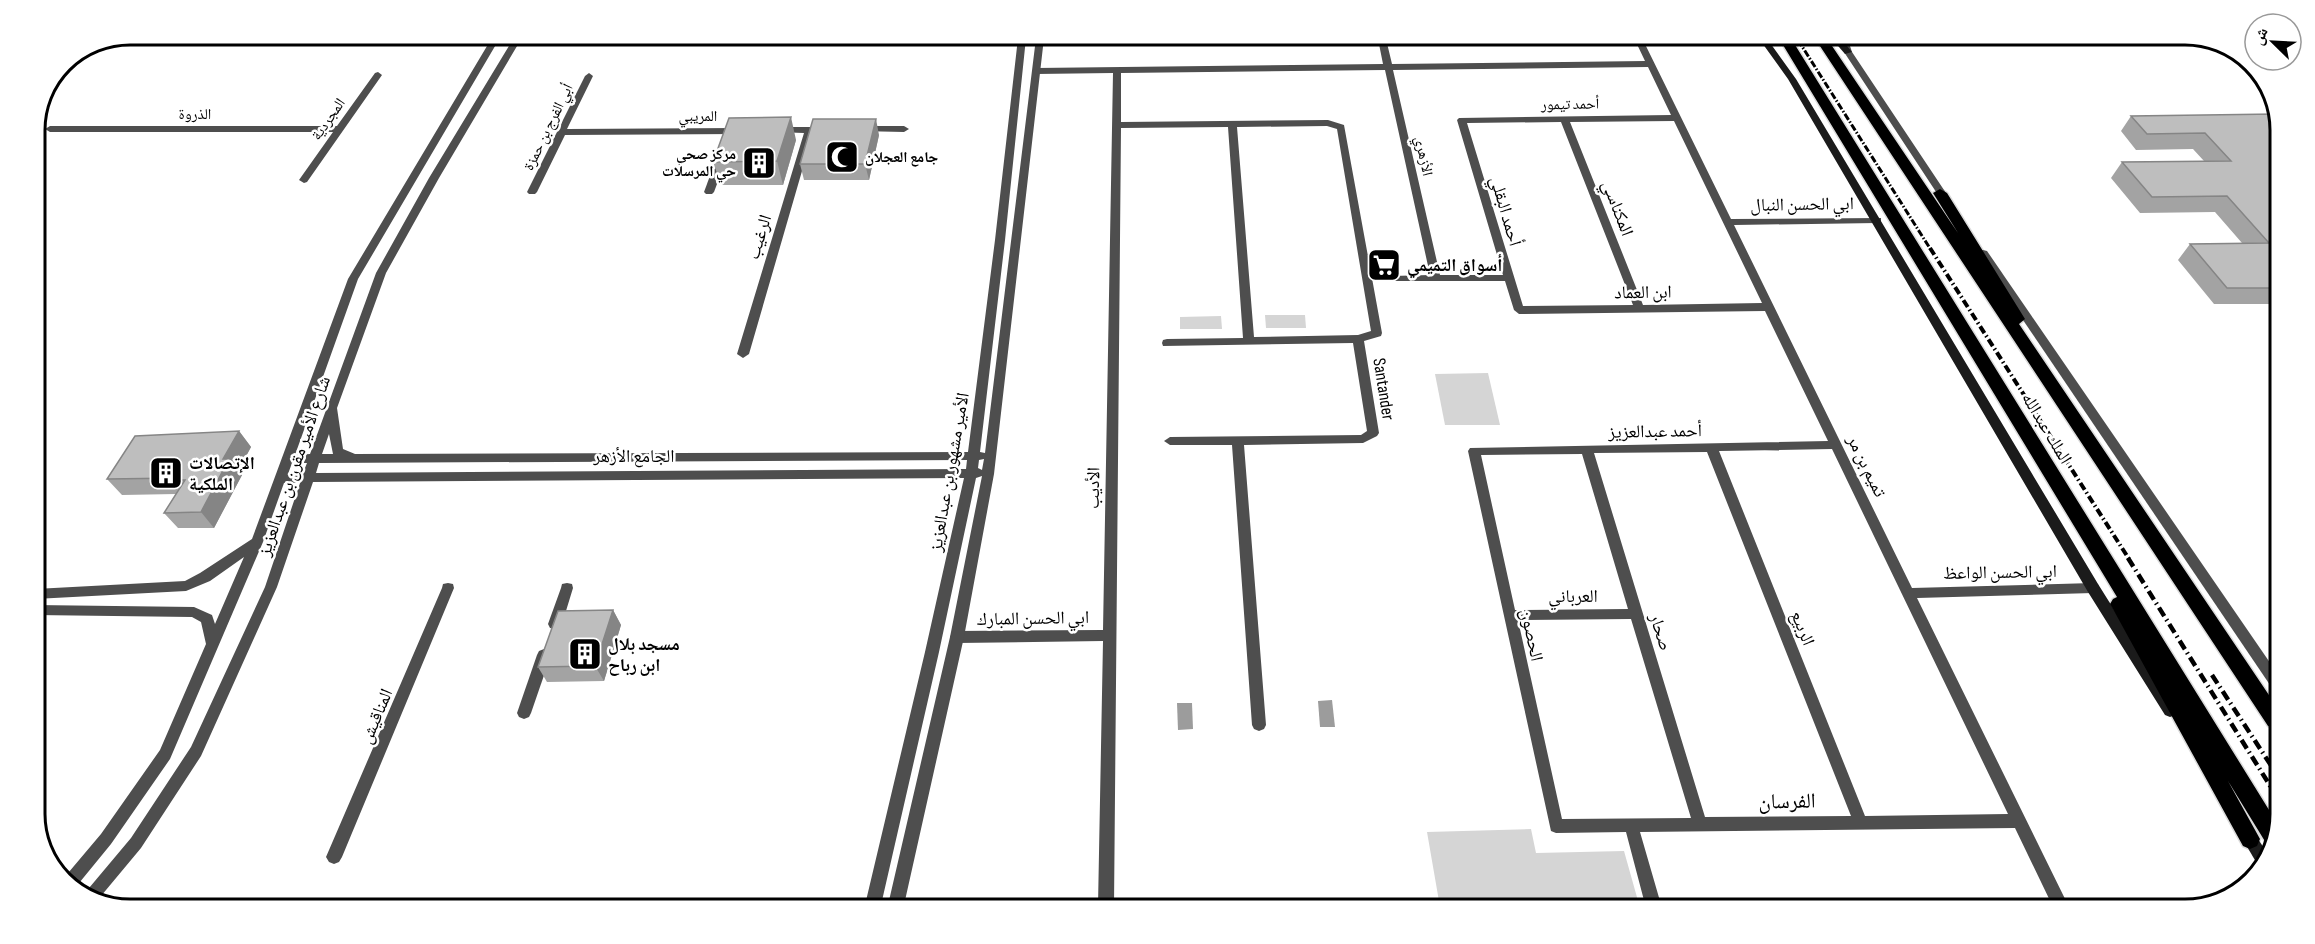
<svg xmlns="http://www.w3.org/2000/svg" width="2315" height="944" font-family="'Sofia Sans Condensed','Noto Naskh Arabic',sans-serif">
	<rect width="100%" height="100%" fill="#fff"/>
	<!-- green -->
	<g fill="#d5d5d5">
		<path d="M1265 315H1305L1306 328H1266Z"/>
		<path d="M1221 316 1222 329H1180V317Z"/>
		<path d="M1488 373 1500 425H1445L1435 374Z"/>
		<path d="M1531 829 1536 853 1624 851 1640 908 1440 907 1427 832Z"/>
	</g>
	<!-- water -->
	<g fill="#9c9c9c">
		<path d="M1332 700 1335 727H1320L1318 701Z"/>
		<path d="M1177 703H1192L1193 729 1178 730Z"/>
	</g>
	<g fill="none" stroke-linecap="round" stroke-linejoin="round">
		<!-- trunk casing -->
		<g stroke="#dbdbdb" stroke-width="3">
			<g id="trunk">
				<path d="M1780 40H1792L2274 818 2273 845 2266 843 2228 781 2260 839 2257 846 2250 849 2243 846 2113 609 2110 604 2113 599 2117 597Z"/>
				<path d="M1816 40H1828L1958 233 1933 193 1940 189 1947 193 2025 319 2019 324 2275 704 2274 728 2268 726Z"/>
			</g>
		</g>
		<!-- minor -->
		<g fill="#4e4e4e" fill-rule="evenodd">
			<path d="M1378 39H1386L1392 64 1645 61 1635 40H1643L1731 219 1881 218V222L1877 223 1734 225 1912 588 2093 583 2098 584 2099 588 2098 592 2093 593 1917 598 2070 909H2054L2015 828 1640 832 1662 908H1646L1626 832 1556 833 1551 831 1468 451 1470 448 1828 441 1765 311 1519 314 1514 310 1505 281H1388L1387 279 1388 277 1392 276 1430 275 1385 70 1121 73V122L1328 120 1344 125 1382 333 1381 336 1364 341 1379 433 1377 436 1363 443 1244 445 1266 725 1264 729 1259 731 1254 729 1252 725 1232 445H1170L1164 441 1170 437 1361 435 1367 431 1353 343 1163 346 1162 343 1163 340 1167 339 1243 338 1228 127 1121 128 1114 906H1098L1103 641 957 643 952 641 950 637 952 633 957 631 1103 630 1113 73 1036 74 1032 71 1036 68 1383 64ZM1648 67 1671 115 1459 118 1457 120 1503 275H1440L1393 70ZM1674 121 1762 303 1643 305 1570 122ZM1561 122 1633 305 1523 306 1467 123ZM1327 126 1337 129 1371 331 1358 335 1254 337 1237 127ZM1832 449 2008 814 1865 816 1719 451ZM1707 452 1851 816 1705 817 1594 453ZM1582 454 1628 609 1515 610 1481 455ZM1631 619 1691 818 1562 819 1518 620Z"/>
			<path d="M378 72 382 75 307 182 304 183 299 180 333 132H50L45 129 50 126H337L375 73Z"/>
			<path d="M589 73 593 76 567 129 739 128 744 131 739 134 565 135 537 192 535 194H529L527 192 585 76Z"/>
			<path d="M862 126H904L909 129 904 132 859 131V127Z"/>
			<path d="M778 127H826L831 130 826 133H813L749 354 743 358 737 354 804 133 775 132V128Z"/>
			<path d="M722 154 727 157 714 192 712 194H706L704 192 717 157Z"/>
			<path d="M448 583 453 584 454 588 342 857 339 862 334 864 329 862 326 857 442 588 443 584Z"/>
			<path d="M567 583 572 584 573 588 562 624 560 628 555 629 550 628 548 624 561 588 562 584Z"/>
			<path d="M544 649 549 651 551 655 531 713 529 717 524 719 519 717 517 713 537 655 539 651Z"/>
		</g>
		<!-- tertiary -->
		<g fill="#4e4e4e" fill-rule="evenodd">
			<path d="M493 36H501L358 279 295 455 310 454 376 273 429 178 515 36H523L439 178 386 273 337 408 343 449 355 454 968 452 995 240 1018 38H1026L1005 240 980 452 985 453 1036 38H1044L994 474 964 637 904 905H888L950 637 982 476 976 478 939 652 881 905H865L925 652 964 478 313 482 277 587 201 756 141 848 96 902H94L84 894 131 838 191 747 265 587 300 483H284L263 542 170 759 111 844 75 888 63 879 101 834 160 750 206 644 201 622 192 617 35 615V605L194 607 212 615 215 624 244 557 210 581 186 591 35 599V589L185 581 200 573 252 539 348 279ZM329 434 333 454H322ZM984 459 982 470 978 468 979 460ZM967 460 966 469 316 473 319 463ZM292 463H307L303 473 288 474Z"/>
			<path d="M1840 40H1848L1852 52 1952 202 1950 204H1944L1844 52Z"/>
			<path d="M1983 250 1987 251 2275 670V687L2270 685 1979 255V251Z"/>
		</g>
		<!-- secondary -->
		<g fill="#1b1b1b" fill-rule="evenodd">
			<path d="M1760 40H1768L1796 79 2098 584 2175 707 2177 711 2175 715 2170 717 2165 715 2088 592 1788 79Z"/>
			<path d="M1833 40H1842L1852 52 1845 54Z"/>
			<path d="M2246 826 2251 828 2269 856 2259 867 2239 833 2241 828Z"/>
		</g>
		<!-- trunk -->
		<use href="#trunk" fill="#000" fill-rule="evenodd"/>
		<!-- rail-far2 -->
		<path stroke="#000" stroke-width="3" stroke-dasharray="7 2 1.5 2" stroke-linecap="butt" d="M1798 40 1931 250"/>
		<!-- rail-far1 -->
		<path stroke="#000" stroke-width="4" stroke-dasharray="8 3 1.5 3" stroke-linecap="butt" d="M1930 248 2129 559"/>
		<!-- rail -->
		<g stroke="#000" stroke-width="4.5" stroke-dasharray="10 4 1.5 4" stroke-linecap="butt">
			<path d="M2128 558 2274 792"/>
			<path d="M2212 675 2274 770"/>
		</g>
	</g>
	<!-- wall -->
	<g fill="#a3a3a3">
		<path d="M2131 116 2280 124 2279 304H2214L2178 260 2190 244 2242 243 2215 212 2140 213 2111 178 2122 162 2204 161 2193 149 2136 150 2121 131Z"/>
		<path d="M879 135 869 180H804L800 164Z"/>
		<path d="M796 140 783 185H721L713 162Z"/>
		<path d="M239 431 251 447 238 471 242 475 214 528H178L164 513 176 494 122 495 107 479Z"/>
		<path d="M613 610 621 625 604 681 547 682 538 667Z"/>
	</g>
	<!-- shaded-wall -->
	<g fill="#858585">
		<path d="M791 117 796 140 783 185 777 161Z"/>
		<path d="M876 119 879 135 869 180 865 164Z"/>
		<path d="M239 431 251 447 238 471 242 475 214 528 201 512 223 459Z"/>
		<path d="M613 610 621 625 604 681 595 666Z"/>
	</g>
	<!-- building -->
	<g fill="#bebebe" stroke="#858585" stroke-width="1.5">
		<path d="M2276 114 2280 124 2279 288H2227L2190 244 2269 243 2227 196 2152 197 2122 162 2231 161 2205 133 2147 134 2131 116Z"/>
		<path d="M791 117 777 161 713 162 729 118Z"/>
		<path d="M813 119H876L865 164H800Z"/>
		<path d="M239 431 223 459H229L201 512 164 513 185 480H177L178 478 107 479 135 436Z"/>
		<path d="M613 610 595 666 538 667 558 611Z"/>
	</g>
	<!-- icons -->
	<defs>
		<g id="mosque-square" transform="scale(1.725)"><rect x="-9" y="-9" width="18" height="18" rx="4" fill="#000" stroke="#fff"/><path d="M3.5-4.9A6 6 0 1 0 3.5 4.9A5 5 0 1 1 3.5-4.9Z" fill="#fff"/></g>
		<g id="building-square" transform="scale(1.725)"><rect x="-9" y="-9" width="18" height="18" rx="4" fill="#000" stroke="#fff"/><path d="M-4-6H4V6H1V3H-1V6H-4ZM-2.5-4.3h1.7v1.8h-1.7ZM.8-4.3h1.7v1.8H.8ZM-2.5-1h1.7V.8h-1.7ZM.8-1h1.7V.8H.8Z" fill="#fff"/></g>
		<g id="supermarket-square" transform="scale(1.725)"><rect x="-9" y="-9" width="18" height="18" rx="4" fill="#000" stroke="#fff"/><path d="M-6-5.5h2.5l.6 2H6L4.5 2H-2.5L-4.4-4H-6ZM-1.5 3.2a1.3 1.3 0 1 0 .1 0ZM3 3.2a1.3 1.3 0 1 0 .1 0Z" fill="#fff"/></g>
	</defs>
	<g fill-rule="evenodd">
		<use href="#mosque-square" x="842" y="157"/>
		<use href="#building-square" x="759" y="163"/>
		<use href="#supermarket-square" x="1384" y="265"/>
		<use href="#building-square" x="166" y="473"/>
		<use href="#building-square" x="585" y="654"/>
	</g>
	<g text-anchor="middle" stroke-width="5" stroke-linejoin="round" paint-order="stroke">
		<!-- far-street labels -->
		<g font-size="15" fill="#000" stroke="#fff">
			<text transform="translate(1570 104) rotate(-1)" y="5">أحمد تيمور</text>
			<text x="195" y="119">الذروة</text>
			<text x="698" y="121">المريبي</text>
			<text transform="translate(328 119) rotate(-55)" y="5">المجردية</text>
			<text transform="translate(548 127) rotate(-64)" y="5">أبي الفرج بن حمزة</text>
			<text transform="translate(1424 156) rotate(78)" y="5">الأزهري</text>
		</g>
		<!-- far-poi labels -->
		<g font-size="15" font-weight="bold" fill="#000" stroke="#fff" text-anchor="end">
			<text x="736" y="159">مركز صحي<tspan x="736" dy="17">حي المرسلات</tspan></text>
			<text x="865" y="162" text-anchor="start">جامع العجلان</text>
		</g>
		<!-- street labels -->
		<g font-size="18" fill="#000" stroke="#fff">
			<text transform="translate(1802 204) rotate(-1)" y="6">ابي الحسن النبال</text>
			<text transform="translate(1618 208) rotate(69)" y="6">المكناسي</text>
			<text transform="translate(1506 211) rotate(74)" y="6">أحمد البقلي</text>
			<text transform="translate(759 237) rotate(-73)" y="6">الرغيب</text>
			<text transform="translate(1643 292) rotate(-1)" y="6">ابن العماد</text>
			<text transform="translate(1384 389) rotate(81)" y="6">Santander</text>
			<text transform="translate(2047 428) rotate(59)" y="6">الملك عبدالله</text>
			<text transform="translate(1655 431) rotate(-1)" y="6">أحمد عبدالعزيز</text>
			<text x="634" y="462">الجامع الأزهر</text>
			<text transform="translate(294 466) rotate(-71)" y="6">شارع الأمير مقرن بن عبدالعزيز</text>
			<text transform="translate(1867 466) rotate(64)" y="6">تميم بن مر</text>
			<text transform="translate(949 472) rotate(-80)" y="6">الأمير مشهور بن عبدالعزيز</text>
			<text transform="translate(1093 488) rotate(-89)" y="6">الأديب</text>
			<text transform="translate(2000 572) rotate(-1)" y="6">ابي الحسن الواعظ</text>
			<text x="1573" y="602">العرباني</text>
			<text transform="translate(1033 618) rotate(-1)" y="6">ابي الحسن المبارك</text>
			<text transform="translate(1803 628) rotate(68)" y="6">الربيع</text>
			<text transform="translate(1661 632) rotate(73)" y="6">صحار</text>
			<text transform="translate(1532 635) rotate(78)" y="6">الحصون</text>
			<text transform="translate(376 716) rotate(-67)" y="6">المناقيش</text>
		</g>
		<!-- poi labels -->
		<g font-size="18" font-weight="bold" fill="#000" stroke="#fff" text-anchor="start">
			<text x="1407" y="271">أسواق التميمي</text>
			<text x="189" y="469">الإتصالات<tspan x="189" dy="21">الملكية</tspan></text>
			<text x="608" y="650">مسجد بلال<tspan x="608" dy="21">ابن رباح</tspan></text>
		</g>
		<!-- near-street labels -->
		<g font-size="21" fill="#000" stroke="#fff">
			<text transform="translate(1787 801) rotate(-1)" y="7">الفرسان</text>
		</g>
	</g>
	<!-- crop -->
	<path d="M0 0H2315V944H0ZM130 45H2185A85 85 0 0 1 2270 130V814A85 85 0 0 1 2185 899H130A85 85 0 0 1 45 814V130A85 85 0 0 1 130 45Z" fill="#fff" fill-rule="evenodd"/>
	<path fill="none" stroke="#000" stroke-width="3" d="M130 45H2185A85 85 0 0 1 2270 130V814A85 85 0 0 1 2185 899H130A85 85 0 0 1 45 814V130A85 85 0 0 1 130 45Z"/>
	<!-- north arrow -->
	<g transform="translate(2273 42) rotate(294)"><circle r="28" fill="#ffffff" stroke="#999999" stroke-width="1.5"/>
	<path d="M0-4.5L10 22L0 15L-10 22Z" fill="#000000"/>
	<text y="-9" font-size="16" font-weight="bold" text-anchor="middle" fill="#000000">ش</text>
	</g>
</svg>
